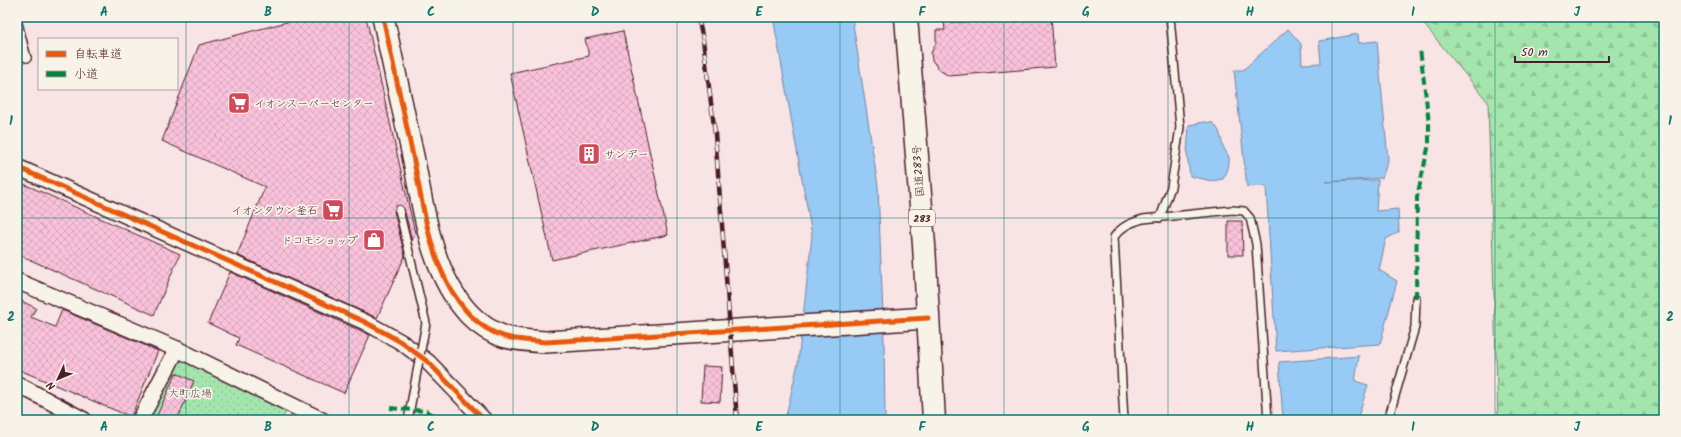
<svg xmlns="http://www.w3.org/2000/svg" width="1681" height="437" font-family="Kalam,'Klee One',sans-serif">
	<defs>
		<pattern id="green-dots" width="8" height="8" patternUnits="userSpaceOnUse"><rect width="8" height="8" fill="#a4e5ae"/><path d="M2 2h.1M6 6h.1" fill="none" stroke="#8fc496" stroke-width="1.8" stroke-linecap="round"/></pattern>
		<pattern id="forest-firs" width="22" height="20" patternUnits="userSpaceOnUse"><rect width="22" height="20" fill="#a4e5ae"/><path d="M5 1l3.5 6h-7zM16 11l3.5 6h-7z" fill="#8fc496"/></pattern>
		<pattern id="building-cross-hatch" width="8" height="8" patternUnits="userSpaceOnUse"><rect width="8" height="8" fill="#f9c2db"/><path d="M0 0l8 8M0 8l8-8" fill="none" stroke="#d7a6bc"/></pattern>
	</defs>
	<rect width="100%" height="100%" fill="#f8e4e4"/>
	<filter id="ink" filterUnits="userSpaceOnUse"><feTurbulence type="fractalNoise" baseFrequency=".025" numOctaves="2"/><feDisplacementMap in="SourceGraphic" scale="8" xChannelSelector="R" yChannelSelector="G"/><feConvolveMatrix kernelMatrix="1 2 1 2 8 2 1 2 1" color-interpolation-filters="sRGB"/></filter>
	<g filter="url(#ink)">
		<!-- green -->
		<path fill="url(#green-dots)" stroke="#77826c" d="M177 356 287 409 282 420H146Z"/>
		<!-- forest -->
		<path fill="url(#forest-firs)" stroke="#77826c" d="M1418 17H1664V420H1498L1488 102Z"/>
		<!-- water -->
		<g fill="#97caf4" stroke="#7886a4">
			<path d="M773 17H852L878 186 884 343 885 420H785L798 363 812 235Z"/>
			<path d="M1288 29 1301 44 1302 64 1321 63 1319 41 1358 34 1359 43 1377 41 1388 160 1382 178 1325 182 1378 180 1376 211 1398 209 1399 232 1386 239 1379 270 1397 281 1380 344 1276 351 1266 186 1247 187 1234 70H1243Z"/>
			<path d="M1204 122 1213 123C1221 131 1220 136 1223 146 1224 150 1228 153 1229 158 1230 165 1227 173 1223 179L1212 181 1190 176 1187 153 1189 125Z"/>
			<path d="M1359 356 1355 381 1368 385 1357 420H1283L1279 362Z"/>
		</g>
		<!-- building -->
		<g fill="url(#building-cross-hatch)" stroke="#4a1f2b">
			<path d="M306 17H366L415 233 412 241 404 208 400 205 396 206 394 211 405 256 377 318 237 255 265 187 162 141 199 45Z"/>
			<path d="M1035 17H1051L1055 67 949 76 939 70 932 60 931 53 936 43V30H945L944 22H974Z"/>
			<path d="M623 31 668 235 552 260 510 73 589 56 585 39Z"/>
			<path d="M17 181 180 254 154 315 17 254Z"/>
			<path d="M1228 221H1242L1243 255H1228Z"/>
			<path d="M230 272 370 335 344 393 236 345 239 338 208 323Z"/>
			<path d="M17 299 36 308 31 317 55 327 62 310 158 351 131 417 17 369Z"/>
			<path d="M703 366 722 367 720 402 701 401Z"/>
			<path d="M176 373 194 381 177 420H155Z"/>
		</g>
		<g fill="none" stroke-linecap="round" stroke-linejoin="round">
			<!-- lane casing -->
			<g stroke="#4a1f2b" stroke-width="10">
				<g id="lane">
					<path d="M17 19 27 58"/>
					<path d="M17 53 27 58"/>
					<path d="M1160 218 1171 187 1180 127 1170 17"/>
					<path d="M1124 420 1114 237C1122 226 1130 223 1143 219L1232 210 1244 211 1250 218 1256 244 1268 420"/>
					<path d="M1388 420 1415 327 1416 298"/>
				</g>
			</g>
			<!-- street casing -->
			<g stroke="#4a1f2b" stroke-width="18">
				<g id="street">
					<path d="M17 167 365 322 401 342 428 362 484 420"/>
					<path d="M17 281 177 349 322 420"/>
					<path d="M17 384 84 420"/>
					<path d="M140 420 177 349"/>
				</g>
			</g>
			<!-- secondary casing -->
			<g stroke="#4a1f2b" stroke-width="24">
				<path id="secondary" d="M383 17C393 63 403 110 413 156 424 210 430 272 469 314 493 339 514 340 546 342L928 318"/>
			</g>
			<!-- highway casing -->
			<g stroke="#4a1f2b" stroke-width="25">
				<path id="highway" d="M906 17 924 245 934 420"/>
			</g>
			<!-- lane -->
			<use href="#lane" stroke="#f7f3e8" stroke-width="7"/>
			<!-- street -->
			<use href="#street" stroke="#f7f3e8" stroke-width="15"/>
			<!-- secondary -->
			<use href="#secondary" stroke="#f7f3e8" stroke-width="21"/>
			<!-- highway -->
			<use href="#highway" stroke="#f7f3e8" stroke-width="22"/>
			<!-- rail casing -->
			<g stroke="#4a1f2b" stroke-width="4.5">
				<path id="rail" d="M698 17 703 40 715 134 737 420"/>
			</g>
			<!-- rail -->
			<use href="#rail" stroke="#f7f3e8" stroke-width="3" stroke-dasharray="9" stroke-linecap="butt"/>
			<!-- lane-bridge casing -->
			<g stroke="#4a1f2b" stroke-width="10" stroke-linecap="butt">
				<path id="lane-bridge" d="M399 210 426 323 408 420"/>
			</g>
			<!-- lane-bridge -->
			<use href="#lane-bridge" stroke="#f7f3e8" stroke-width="7"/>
			<!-- quiet -->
			<g stroke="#00873e" stroke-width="4" stroke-dasharray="8 4" stroke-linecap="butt">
				<path d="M1416 298 1417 197 1429 144V123L1420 49"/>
				<path d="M390 408 426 411 443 420"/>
			</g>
			<!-- cycleway casing -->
			<g stroke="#f7f3e8" stroke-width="8">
				<g id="cycleway">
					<path d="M383 17C393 63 403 110 413 156 424 210 430 272 469 314 493 339 514 340 546 342L928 318"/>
					<path d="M17 167 365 322 401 342 428 362 484 420"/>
				</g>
			</g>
			<!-- cycleway -->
			<use href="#cycleway" stroke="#e8590c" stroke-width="5"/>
		</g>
	</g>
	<!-- grid -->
	<path fill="none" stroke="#0f766e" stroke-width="1" stroke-opacity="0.55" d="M186 17V420M349 17V420M513 17V420M677 17V420M840 17V420M1004 17V420M1168 17V420M1332 17V420M1495 17V420M17 218H1664"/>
	<!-- icons -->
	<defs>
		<g id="supermarket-square" transform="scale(1.15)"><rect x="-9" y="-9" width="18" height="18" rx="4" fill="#d1495b" stroke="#f7f3e8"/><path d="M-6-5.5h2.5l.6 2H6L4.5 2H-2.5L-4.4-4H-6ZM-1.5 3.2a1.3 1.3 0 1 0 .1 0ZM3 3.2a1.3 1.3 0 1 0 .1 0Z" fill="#fff"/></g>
		<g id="building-square" transform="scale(1.15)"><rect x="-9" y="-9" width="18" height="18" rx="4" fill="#d1495b" stroke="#f7f3e8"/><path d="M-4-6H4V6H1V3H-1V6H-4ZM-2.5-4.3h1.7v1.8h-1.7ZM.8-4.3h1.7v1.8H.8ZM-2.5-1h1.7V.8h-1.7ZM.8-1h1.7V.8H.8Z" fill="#fff"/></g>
		<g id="shop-square" transform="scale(1.15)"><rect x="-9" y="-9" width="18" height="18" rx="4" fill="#d1495b" stroke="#f7f3e8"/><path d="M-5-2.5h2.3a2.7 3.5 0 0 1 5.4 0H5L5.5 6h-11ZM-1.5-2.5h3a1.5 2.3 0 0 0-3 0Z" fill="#fff"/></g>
	</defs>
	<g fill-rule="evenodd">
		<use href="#supermarket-square" x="239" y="103"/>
		<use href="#building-square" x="589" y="154"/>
		<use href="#supermarket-square" x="333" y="210"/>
		<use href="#shop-square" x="374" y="240"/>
	</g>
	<g text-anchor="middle" stroke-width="3.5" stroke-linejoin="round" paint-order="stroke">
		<!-- shield labels -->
		<rect fill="#f7f3e8" stroke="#7e5f64" stroke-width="1" x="909" y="210" width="26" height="16" rx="3"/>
		<g font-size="10" font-weight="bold" fill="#4a1f2b">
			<text x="922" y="222">283</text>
		</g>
		<!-- poi labels -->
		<g font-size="11" fill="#4a1f2b" stroke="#f7f3e8" text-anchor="start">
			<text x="254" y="107">イオンスーパーセンター</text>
			<text x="604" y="158">サンデー</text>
			<text x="318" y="214" text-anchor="end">イオンタウン釜石</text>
			<text x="358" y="244" text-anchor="end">ドコモショップ</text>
		</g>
		<!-- street labels -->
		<g font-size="11" fill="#4a1f2b" stroke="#f7f3e8">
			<text transform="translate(918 171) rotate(-94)" y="4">国道283号</text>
		</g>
		<!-- park labels -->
		<g font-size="11" fill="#60504c" stroke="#f7f3e8">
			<text x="190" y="397">大町広場</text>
		</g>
	</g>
	<!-- margin -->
	<rect width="1681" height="437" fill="none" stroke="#f7f3e8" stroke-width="44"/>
	<!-- legend -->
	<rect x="38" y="38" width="140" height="52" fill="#f7f3e8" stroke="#b29e9c"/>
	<rect x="46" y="51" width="20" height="6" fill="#e8590c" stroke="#b29e9c"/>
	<text x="74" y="58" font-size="12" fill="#4a1f2b">自転車道</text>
	<rect x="46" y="71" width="20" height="6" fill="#00873e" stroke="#b29e9c"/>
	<text x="74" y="78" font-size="12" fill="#4a1f2b">小道</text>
	<!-- north arrow -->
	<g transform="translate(58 379) rotate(226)" stroke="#f7f3e8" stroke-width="3" paint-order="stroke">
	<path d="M0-3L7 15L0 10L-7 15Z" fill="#4a1f2b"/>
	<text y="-6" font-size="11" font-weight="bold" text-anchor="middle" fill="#4a1f2b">N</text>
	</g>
	<!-- scale -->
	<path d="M1515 56v6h94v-6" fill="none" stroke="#4a1f2b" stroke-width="2"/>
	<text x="1521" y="56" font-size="12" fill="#4a1f2b" stroke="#f7f3e8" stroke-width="3" paint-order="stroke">50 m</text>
	<rect x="22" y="22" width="1637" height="393" fill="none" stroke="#0f766e" stroke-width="1.5"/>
	<g font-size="13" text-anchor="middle" font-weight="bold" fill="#0f766e">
		<text x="104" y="16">A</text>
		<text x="268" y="16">B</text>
		<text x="431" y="16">C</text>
		<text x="595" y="16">D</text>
		<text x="759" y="16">E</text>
		<text x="922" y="16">F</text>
		<text x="1086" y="16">G</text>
		<text x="1250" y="16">H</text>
		<text x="1413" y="16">I</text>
		<text x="1577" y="16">J</text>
		<text x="11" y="125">1</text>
		<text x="1670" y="125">1</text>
		<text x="11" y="321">2</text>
		<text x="1670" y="321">2</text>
		<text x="104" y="431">A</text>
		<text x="268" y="431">B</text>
		<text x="431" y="431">C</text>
		<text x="595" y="431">D</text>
		<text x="759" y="431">E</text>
		<text x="922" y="431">F</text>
		<text x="1086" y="431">G</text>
		<text x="1250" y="431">H</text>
		<text x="1413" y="431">I</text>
		<text x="1577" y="431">J</text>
	</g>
</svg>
